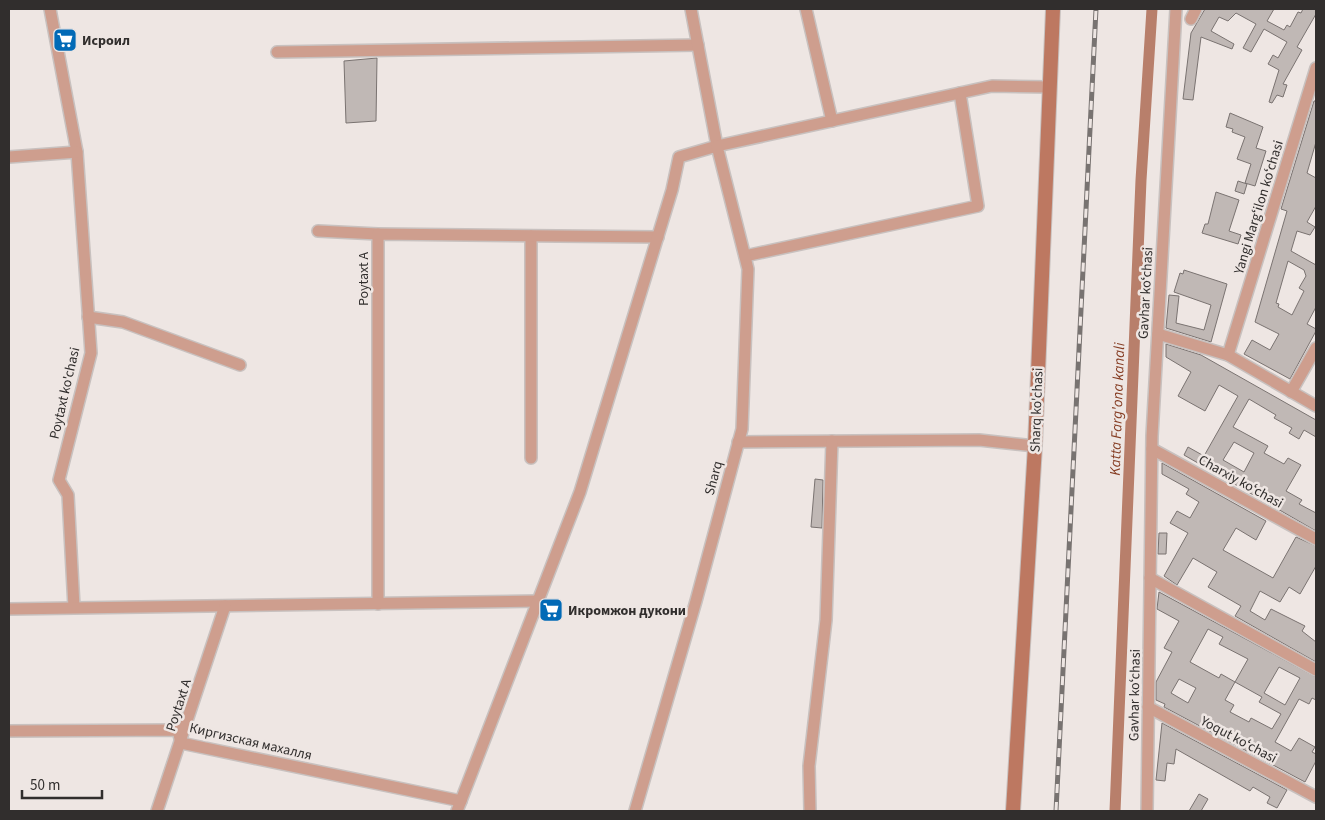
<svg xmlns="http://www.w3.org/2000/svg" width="1325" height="820" font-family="'Source Sans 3',sans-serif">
	<rect width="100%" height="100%" fill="#eee6e3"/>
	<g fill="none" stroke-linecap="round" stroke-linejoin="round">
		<!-- canal -->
		<path stroke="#b87f6b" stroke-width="11" d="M1115 811 1141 180 1152 9"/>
	</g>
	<!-- building -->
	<g fill="#c0b8b5" stroke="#7a7371" fill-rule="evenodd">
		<path d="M1205 9H1274L1267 21 1284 30 1287 25 1290 27 1298 12 1301 13 1303 9H1316V14L1297 47 1302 50 1283 84 1287 85 1283 97 1277 95 1272 103 1269 102 1279 70 1268 64 1273 55 1278 58 1287 42 1264 29 1251 52 1243 48 1256 24 1236 13 1228 21 1219 17 1211 31 1234 44 1232 49 1201 37 1193 100 1183 99 1191 33Z"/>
		<path d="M377 58 376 121 346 123 344 61Z"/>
		<path d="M1314 101H1316V142L1307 173 1316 178V206L1307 222 1315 227 1310 235 1297 231 1291 251 1316 265V307L1307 324 1316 329V331L1290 379 1244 354 1252 340 1270 350 1279 334 1255 322 1287 211 1281 209ZM1288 261 1304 270 1306 276 1299 288 1304 291 1292 315 1278 307 1279 304 1276 303Z"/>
		<path d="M1230 113 1263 127 1256 148 1266 151 1255 186 1245 183 1251 164 1237 159 1245 137 1232 132 1233 129 1226 127Z"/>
		<path d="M1238 181 1247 184 1244 194 1235 191Z"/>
		<path d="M1216 192 1239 200 1229 231 1241 235 1238 244 1202 233 1205 224H1208Z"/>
		<path d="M1184 270 1227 284 1211 342 1166 328 1169 295 1179 296 1176 323 1204 330 1211 305 1174 292 1180 273 1183 274Z"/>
		<path d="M1166 344 1201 355 1316 420V437L1304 430 1299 439 1289 433 1292 428 1274 418 1276 415 1249 399 1233 427 1268 446 1264 453 1284 464 1288 458 1301 465 1286 491 1302 500 1299 504 1316 513V531L1184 455 1188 447 1204 456 1238 396 1219 385 1205 411 1178 396 1191 372 1166 357ZM1234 442 1254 453 1244 472 1223 460Z"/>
		<path d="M1162 463 1266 521 1256 540 1236 528 1223 550 1273 578 1296 537 1316 546V566L1300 594 1289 587 1280 602 1260 591 1250 611 1265 620 1271 609 1305 626 1302 631 1316 642V662L1235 616 1241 606 1208 587 1217 572 1193 558 1177 585 1164 576 1188 533 1170 523 1177 511 1190 518 1199 502 1186 494 1189 489 1162 474Z"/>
		<path d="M815 479 823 480 822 528 811 527Z"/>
		<path d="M1159 533H1167L1166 554H1158Z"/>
		<path d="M1159 592 1316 677V700L1312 698 1309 704 1299 699 1275 742 1291 751 1299 738 1315 747 1312 752 1316 754V761L1305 782 1164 707 1165 704 1156 700V682L1172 652 1164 648 1179 621 1157 609ZM1208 629 1223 637 1219 644 1248 659 1235 682 1221 674 1219 678 1190 662ZM1279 667 1300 678 1285 705 1264 693ZM1179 679 1196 688 1188 703 1171 693ZM1235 682 1262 697 1259 702 1281 714 1272 729 1251 718 1249 722 1230 712 1234 705 1225 700Z"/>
		<path d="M1162 723 1287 790 1277 808 1267 803 1270 797 1253 787 1250 791 1176 749 1174 764 1167 763 1165 781 1156 780Z"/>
		<path d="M1199 794 1208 799 1201 811H1189Z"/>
	</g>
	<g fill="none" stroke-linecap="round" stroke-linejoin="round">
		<!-- minor casing -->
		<g stroke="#c8c1bf" stroke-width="14">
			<g id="minor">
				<path d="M50 9 77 152 91 353 59 480 68 495 74 607"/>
				<path d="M806 9 832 121"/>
				<path d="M1191 19 1196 9"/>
				<path d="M277 52 698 45"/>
				<path d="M9 157 77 152"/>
				<path d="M318 231 378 234"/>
				<path d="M745 256 978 206 960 93"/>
				<path d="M88 317 123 322 240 365"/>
				<path d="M1158 334 1228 355 1316 406"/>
				<path d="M1228 355 1316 68"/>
				<path d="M1291 392 1316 348"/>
				<path d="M738 442 979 440 1035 446"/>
				<path d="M1152 449 1316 539"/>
				<path d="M531 458V236"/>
				<path d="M1150 578 1316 670"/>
				<path d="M378 604V234L658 237"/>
				<path d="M9 609 538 601"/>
				<path d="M1148 707 1316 797"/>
				<path d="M9 731 178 730 181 743 461 801"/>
				<path d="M157 811 225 606"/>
				<path d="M457 811 580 492 672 190 679 157 717 146 691 9"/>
				<path d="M635 811 696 601 742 429 748 269 717 146 992 86 1049 87"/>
				<path d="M810 811 809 766 826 620 832 441"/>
				<path d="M1147 811 1152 436 1176 9"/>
			</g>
		</g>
		<!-- secondary casing -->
		<g stroke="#c8c1bf" stroke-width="16">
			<path id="secondary" d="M1013 811 1035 446 1053 9"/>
		</g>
		<!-- minor -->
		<use href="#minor" stroke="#ce9e8e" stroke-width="11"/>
		<!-- secondary -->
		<use href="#secondary" stroke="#bd7861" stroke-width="14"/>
		<!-- rail casing -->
		<g stroke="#787371" stroke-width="5">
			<path id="rail" d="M1056 811 1096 9"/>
		</g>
		<!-- rail -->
		<use href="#rail" stroke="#eee6e3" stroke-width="3" stroke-dasharray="9" stroke-linecap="butt"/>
	</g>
	<!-- icons -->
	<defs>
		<g id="supermarket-square" transform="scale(1.25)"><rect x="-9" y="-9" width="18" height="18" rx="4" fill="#026ab6" stroke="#eee6e3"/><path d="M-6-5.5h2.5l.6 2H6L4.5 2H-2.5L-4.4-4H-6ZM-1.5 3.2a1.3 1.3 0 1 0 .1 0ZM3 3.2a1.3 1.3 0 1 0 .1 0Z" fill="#fff"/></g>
	</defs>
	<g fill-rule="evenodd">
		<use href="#supermarket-square" x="65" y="40"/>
		<use href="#supermarket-square" x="551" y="610"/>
	</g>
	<g text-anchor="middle" stroke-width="5" stroke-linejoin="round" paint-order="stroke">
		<!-- poi labels -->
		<g font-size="14" font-weight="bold" fill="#312e2d" stroke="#eee6e3" text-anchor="start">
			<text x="82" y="45">Исроил</text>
			<text x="568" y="615">Икромжон дукони</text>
		</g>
		<!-- street labels -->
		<g font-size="14" fill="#312e2d" stroke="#eee6e3">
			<text transform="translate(1258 207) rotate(-73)" y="5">Yangi Margʻilon koʻchasi</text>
			<text transform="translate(363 279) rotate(-90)" y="5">Poytaxt A</text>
			<text transform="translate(1145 293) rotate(-87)" y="5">Gavhar koʻchasi</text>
			<text transform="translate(64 393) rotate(-77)" y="5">Poytaxt ko'chasi</text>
			<text transform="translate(1036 410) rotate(-88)" y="5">Sharq ko'chasi</text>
			<text transform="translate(713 478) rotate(-75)" y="5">Sharq</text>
			<text transform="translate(1241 481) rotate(29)" y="5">Charxiy koʻchasi</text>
			<text transform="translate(1134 695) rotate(-89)" y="5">Gavhar koʻchasi</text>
			<text transform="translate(178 705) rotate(-72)" y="5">Poytaxt A</text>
			<text transform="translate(1239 739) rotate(28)" y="5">Yoqut koʻchasi</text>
			<text transform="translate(251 741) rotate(13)" y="5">Киргизская махалля</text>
		</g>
		<!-- water labels -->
		<g font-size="15" font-style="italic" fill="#853c22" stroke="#eee6e3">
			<text transform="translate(1117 409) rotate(-88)" y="5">Katta Farg'ona kanali</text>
		</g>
	</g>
	<!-- border -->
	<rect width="1325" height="820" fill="none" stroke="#312e2d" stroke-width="20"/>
	<!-- scale -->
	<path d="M22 790v8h80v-8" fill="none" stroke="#312e2d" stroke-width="2.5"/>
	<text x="30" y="790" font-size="15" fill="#312e2d" stroke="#eee6e3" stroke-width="4" paint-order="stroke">50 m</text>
</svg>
